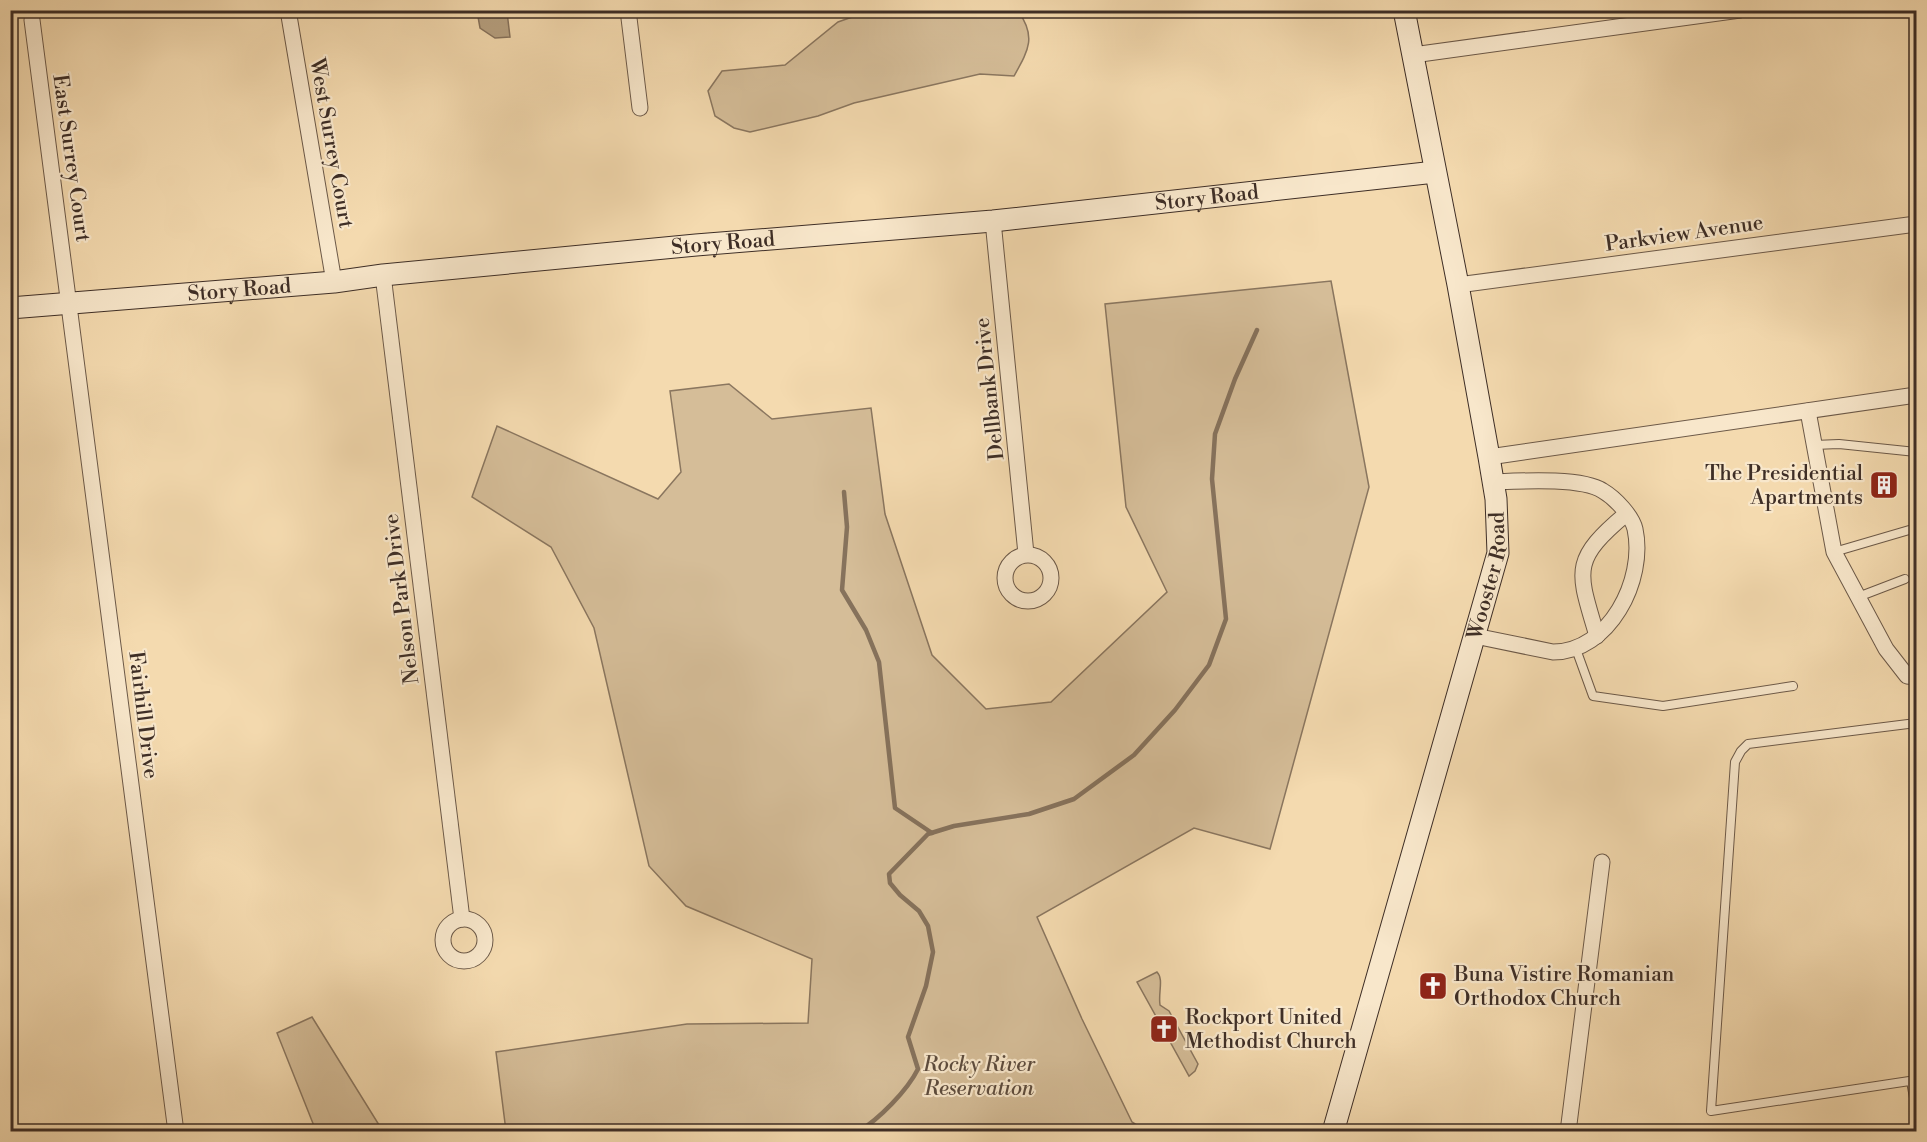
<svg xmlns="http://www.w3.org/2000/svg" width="1927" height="1142" font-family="'Libre Bodoni',serif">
	<rect width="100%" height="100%" fill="#f4daaf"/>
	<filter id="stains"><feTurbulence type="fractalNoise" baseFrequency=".00333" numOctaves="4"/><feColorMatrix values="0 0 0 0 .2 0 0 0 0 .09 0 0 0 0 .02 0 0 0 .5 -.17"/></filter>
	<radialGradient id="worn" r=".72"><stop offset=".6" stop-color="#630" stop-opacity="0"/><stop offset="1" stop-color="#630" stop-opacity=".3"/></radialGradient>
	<!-- green -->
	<g fill="#d5bd98" stroke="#8a765f" stroke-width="1.5">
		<path d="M872 10 1018 11C1037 37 1028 51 1014 76L980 74 854 103 818 116 750 132 734 128 715 116 708 91 722 71 785 65 838 22Z"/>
		<path d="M1331 281 1369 487 1270 849 1194 828 1037 917 1082 1019 1132 1122 1146 1131H506L496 1052 687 1024 808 1023 812 959 686 906 649 866 594 628 551 547 472 497 497 426 658 499 681 472 670 391 729 384 772 419 871 408 885 514 932 655 986 709 1051 702 1167 592 1126 507 1105 304Z"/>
		<path d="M1157 972C1164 979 1158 993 1160 1005L1169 1011 1198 1064 1195 1071 1189 1076 1137 982Z"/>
		<path d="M312 1017 379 1125 386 1131H316L277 1033Z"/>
	</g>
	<!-- water -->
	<path fill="#b6a080" stroke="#86725c" stroke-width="1.5" d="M477 11 507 12 510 37 495 38 480 28Z"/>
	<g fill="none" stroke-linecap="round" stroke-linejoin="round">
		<!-- stream -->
		<g stroke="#86725c" stroke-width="4.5">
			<path d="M844 492 847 527 842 590 866 630 879 662 895 808 932 833"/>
			<path d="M858 1132C879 1119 907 1091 918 1069L908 1037 926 986 933 952 928 926 919 911 900 895 890 883 889 874 928 834 954 826 1029 814 1074 799 1134 755 1175 710 1209 665 1226 619 1212 479 1215 434 1235 379 1257 330"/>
		</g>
		<!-- lane casing -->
		<g stroke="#6c5948" stroke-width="10">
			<g id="lane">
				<path d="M1814 445 1839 444 1916 452"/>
				<path d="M1834 552 1916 528"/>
				<path d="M1858 597 1905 579"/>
				<path d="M1576 649 1593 696 1663 706 1793 686"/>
				<path d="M1916 723 1748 744 1741 751 1735 762 1711 1111 1916 1080"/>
				<path d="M1911 1081 1916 1109"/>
			</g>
		</g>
		<!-- street casing -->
		<g stroke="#6c5948" stroke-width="17">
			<g id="street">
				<path d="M288 10 334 282"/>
				<path d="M628 10 640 108"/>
				<path d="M32 20 176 1132"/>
				<path d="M1413 55 1740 10"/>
				<path d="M993 221 1026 554"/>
				<path d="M383 275 462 919"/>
				<path d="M1458 285 1916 224"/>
				<path d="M1808 411 1834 552 1886 649 1907 676 1916 677"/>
				<path d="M1489 457 1916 395"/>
				<circle cx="1028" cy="578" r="23"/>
				<path d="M1475 636 1553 652C1609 652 1646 580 1635 529 1632 516 1615 498 1603 491 1582 477 1519 481 1493 482"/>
				<path d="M1597 636C1578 571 1570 561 1626 514"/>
				<circle cx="464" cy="940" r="21"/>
				<path d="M1568 1132 1602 862"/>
			</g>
		</g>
		<!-- secondary casing -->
		<g stroke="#3e2e26" stroke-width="23">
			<g id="secondary">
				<path id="s1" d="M10 308 334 282 383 275 696 245 993 221 1435 172"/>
				<path id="s2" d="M1333 1132 1498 553 1496 499 1489 457 1458 285 1404 10"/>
			</g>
		</g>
		<!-- lane -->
		<use href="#lane" stroke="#f8e7cb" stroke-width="8"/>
		<!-- street -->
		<use href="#street" stroke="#f8e7cb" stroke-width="15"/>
		<!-- secondary -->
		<use href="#secondary" stroke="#f8e7cb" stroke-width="21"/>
	</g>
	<!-- icons -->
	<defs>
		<g id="building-square" transform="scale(1.5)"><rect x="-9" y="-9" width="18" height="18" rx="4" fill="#8f2418" stroke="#f8e7cb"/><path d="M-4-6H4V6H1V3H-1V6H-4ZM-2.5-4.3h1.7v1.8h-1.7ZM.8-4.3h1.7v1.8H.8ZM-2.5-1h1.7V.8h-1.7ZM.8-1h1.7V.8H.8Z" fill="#fff"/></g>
		<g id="church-square" transform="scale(1.5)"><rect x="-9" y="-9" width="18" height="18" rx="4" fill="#8f2418" stroke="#f8e7cb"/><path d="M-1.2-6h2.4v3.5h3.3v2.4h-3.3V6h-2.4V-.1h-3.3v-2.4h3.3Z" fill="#fff"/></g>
	</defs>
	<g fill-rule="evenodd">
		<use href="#building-square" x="1884" y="485"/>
		<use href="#church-square" x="1433" y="986"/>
		<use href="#church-square" x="1164" y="1029"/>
	</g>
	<g text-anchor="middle" stroke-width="4.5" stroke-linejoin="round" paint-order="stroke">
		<!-- street labels -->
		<g font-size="21" fill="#3e2e26" stroke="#f8e7cb">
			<text transform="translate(332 143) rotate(80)" y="7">West Surrey Court</text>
			<text transform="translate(72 158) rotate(82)" y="7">East Surrey Court</text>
			<text dy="7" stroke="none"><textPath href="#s1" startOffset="1202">Story Road</textPath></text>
			<text transform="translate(1684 233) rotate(-8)" y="7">Parkview Avenue</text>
			<text dy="7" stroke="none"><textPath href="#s1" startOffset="716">Story Road</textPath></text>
			<text dy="7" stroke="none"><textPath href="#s1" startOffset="230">Story Road</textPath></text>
			<text transform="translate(989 389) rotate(-96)" y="7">Dellbank Drive</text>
			<text dy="7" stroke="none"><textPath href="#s2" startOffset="578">Wooster Road</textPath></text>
			<text transform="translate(401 599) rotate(-97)" y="7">Nelson Park Drive</text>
			<text transform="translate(144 715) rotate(83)" y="7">Fairhill Drive</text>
		</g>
		<!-- poi labels -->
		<g font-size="21" fill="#3e2e26" stroke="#f8e7cb" text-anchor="start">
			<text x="1863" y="480" text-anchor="end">The Presidential<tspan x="1863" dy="24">Apartments</tspan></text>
			<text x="1454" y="981">Buna Vistire Romanian<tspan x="1454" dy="24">Orthodox Church</tspan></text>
			<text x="1185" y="1024">Rockport United<tspan x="1185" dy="24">Methodist Church</tspan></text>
		</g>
		<!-- park labels -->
		<g font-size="21" font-style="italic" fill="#5c4b3d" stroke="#f8e7cb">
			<text x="979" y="1071">Rocky River<tspan x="979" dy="24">Reservation</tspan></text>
		</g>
	</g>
	<!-- margin -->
	<rect width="1927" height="1142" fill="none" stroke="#f4daaf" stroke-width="36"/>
	<rect x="12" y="12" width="1903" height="1118" fill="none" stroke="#3e2e26" stroke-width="3"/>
	<rect x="18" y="18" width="1891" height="1106" fill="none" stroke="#3e2e26" stroke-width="1.5"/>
	<rect width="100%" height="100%" filter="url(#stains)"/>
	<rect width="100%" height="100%" fill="url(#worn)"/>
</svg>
